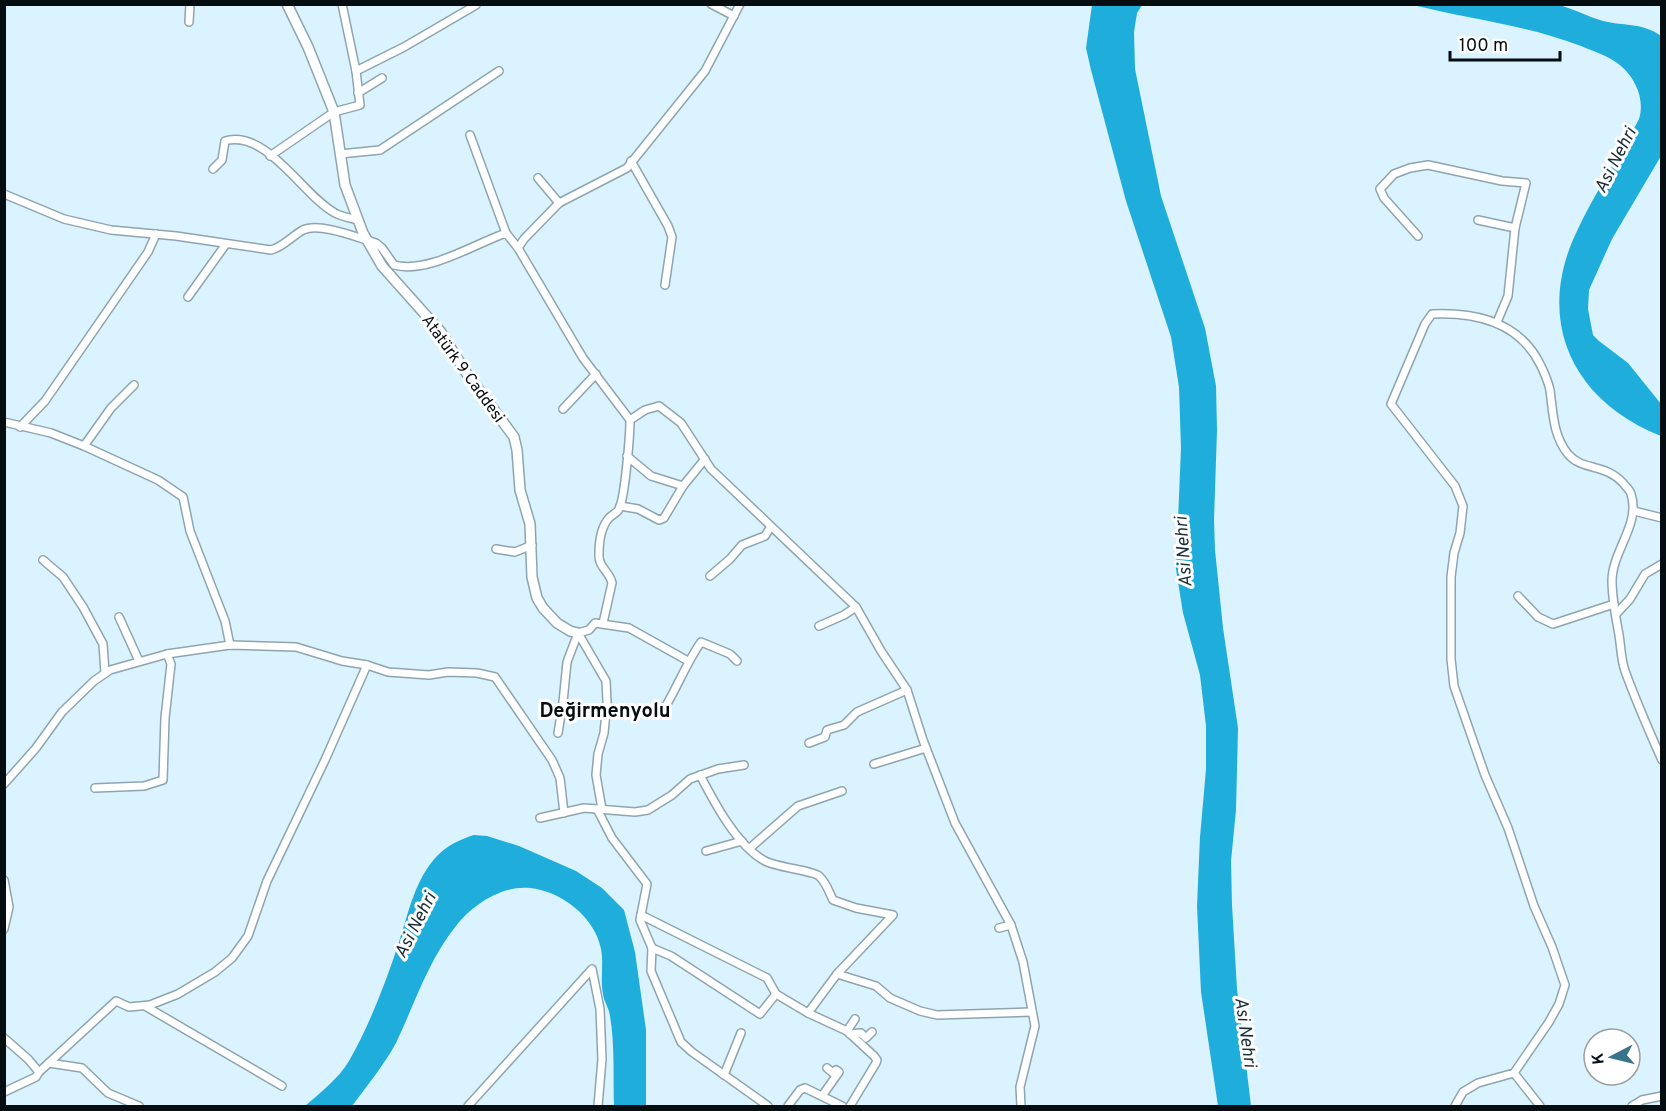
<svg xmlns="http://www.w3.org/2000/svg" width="1666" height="1111" font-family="Overpass,sans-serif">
	<rect width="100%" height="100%" fill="#dbf3fe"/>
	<!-- water -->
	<g fill="#1faddb">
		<path d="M1092 5H1142L1137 13 1134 32 1135 69 1161 196 1205 328 1216 386 1217 430 1214 520 1215 550 1223 628 1238 728 1236 810 1231 861 1232 905 1237 989 1251 1106H1218L1201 992 1197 906 1200 837 1206 769V726L1200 675 1183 613 1176 569 1181 448 1179 387 1171 337 1126 201 1091 70 1086 48Z"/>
		<path d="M1413 5H1559C1574 9 1589 17 1603 21 1624 26 1644 23 1661 36V156L1612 239 1589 290 1588 309 1593 335 1599 341 1628 363 1661 404V436C1572 401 1534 320 1577 231 1592 199 1611 169 1628 139 1631 132 1636 126 1639 119 1645 100 1636 79 1621 66 1609 56 1595 52 1581 46 1526 25 1469 19 1413 5Z"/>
		<path d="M474 835 487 836 519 846 576 871 602 888 624 910 635 952 646 1030V1106H614C613 1077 615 1045 610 1016 609 1008 604 1002 603 994 600 979 604 964 601 949 595 917 561 891 530 888 502 885 472 905 456 926 428 961 415 1003 396 1043 384 1065 367 1086 352 1106H305C320 1093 339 1078 349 1061 370 1024 386 982 399 942 409 911 415 879 438 855 448 845 461 839 474 835Z"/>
	</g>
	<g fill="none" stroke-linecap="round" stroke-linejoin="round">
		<!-- minor casing -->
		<g stroke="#8ea5af" stroke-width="10">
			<g id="minor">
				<path d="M711 4 734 16"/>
				<path d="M189 22 190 4"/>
				<path d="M356 71 404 47 476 5"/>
				<path d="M358 93 382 78"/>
				<path d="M470 135 506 233"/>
				<path d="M340 154 380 150 499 71"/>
				<path d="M270 156 334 112 360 105 356 71 342 4"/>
				<path d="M631 161 668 226 672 237 665 285"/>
				<path d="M213 169 222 160 225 141C267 129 303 196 335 213 342 217 351 218 358 220"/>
				<path d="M538 178 559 203"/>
				<path d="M4 194 64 219 111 230 176 236 271 250C283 247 292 236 303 230 320 222 358 238 376 243L382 248 394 265C428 274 474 244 506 233L518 248 583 358 630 420C630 434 625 498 619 509 617 513 612 515 609 518 601 527 599 543 599 554 598 567 610 572 612 583L603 623"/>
				<path d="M1478 220 1515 228"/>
				<path d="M1418 236 1384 198 1380 189 1394 174 1410 168 1428 165 1502 181 1526 183 1515 228 1508 296 1497 322"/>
				<path d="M518 248 524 239 559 203 627 168 705 71 740 4"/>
				<path d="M188 297 226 244"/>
				<path d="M563 409 596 374"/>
				<path d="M630 420 645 410 659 406 681 423 711 469 856 607 881 651 907 690 923 740 955 823 1011 925 1023 962 1035 1026 1020 1087 1021 1106"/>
				<path d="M4 422 51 433 84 446 158 480 183 497 190 531 225 621 230 645"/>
				<path d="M20 427 45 401 148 252 156 234"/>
				<path d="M84 446 111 408 134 385"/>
				<path d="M683 486 705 459"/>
				<path d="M620 506 638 509 659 520 664 518 683 486 651 476 627 456"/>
				<path d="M1634 511 1662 518"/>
				<path d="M496 549 515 552 532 545"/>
				<path d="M43 560 63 577 83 607 103 644 105 673"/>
				<path d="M710 576 730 559 742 545 765 536 770 528"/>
				<path d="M1518 596 1538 617 1553 624 1614 604"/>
				<path d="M1616 614 1630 599 1645 574 1662 564"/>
				<path d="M119 617 139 661"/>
				<path d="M819 626 844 615 856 607"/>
				<path d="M578 633 606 681 607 702 604 733 598 754 596 775 602 809"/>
				<path d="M661 714C676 691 685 665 701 642L730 654 737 661"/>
				<path d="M558 733 563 702 567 662 578 633 589 630 595 623 629 628 688 661"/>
				<path d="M809 743 825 737 827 730 844 725 857 712 907 690"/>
				<path d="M874 764 926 748"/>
				<path d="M700 775C714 802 737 846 765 861 776 867 814 871 819 876 826 882 829 892 833 900L856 908 893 915 837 974"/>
				<path d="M4 784 36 748 62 712 94 681 110 670 167 654 230 645 296 647 342 661 367 665 388 672 429 675 448 672 477 673 495 677 552 760 560 778 564 813"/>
				<path d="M95 788 144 786 163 780 165 718 171 664 167 654"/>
				<path d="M597 809 612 838 647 884 640 920 652 948 651 971 681 1042 692 1052 768 1106"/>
				<path d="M540 818 584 808 635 812 648 810 672 795 690 779 718 769 744 765"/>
				<path d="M750 848 798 806 842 791"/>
				<path d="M706 851 742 841"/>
				<path d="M4 880 9 907 4 929"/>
				<path d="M641 915 767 978 776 994 808 1013 847 1031 874 1056 877 1060 876 1063 850 1106"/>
				<path d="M999 928 1011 925"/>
				<path d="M652 948 671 956 760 1014 776 994"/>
				<path d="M145 1006 282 1086"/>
				<path d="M808 1013 837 974 876 986 890 998 920 1011 937 1015 1032 1012"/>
				<path d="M847 1031 855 1019"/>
				<path d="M850 1034 861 1033 866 1038 872 1032"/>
				<path d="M4 1038 28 1059 39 1072 36 1077 4 1092"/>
				<path d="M49 1063 82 1068 108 1093 139 1106"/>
				<path d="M39 1072 116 1001 129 1007 150 1005 178 994 215 972 232 958 248 936 267 881 325 760 367 665"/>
				<path d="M1514 1073 1540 1106"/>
				<path d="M724 1075 741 1033"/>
				<path d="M822 1096 839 1072 836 1070 833 1073 827 1068"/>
				<path d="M468 1106 592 969 600 1009 602 1059 598 1106"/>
				<path d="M788 1106 800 1090 805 1088 842 1106"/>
				<path d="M1455 1106 1463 1092 1478 1083 1514 1073 1549 1022 1559 1004 1565 985 1552 947 1534 906 1508 828 1485 775 1454 686 1451 659V577L1454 553 1460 533 1463 506 1455 486 1391 404 1425 324 1432 314C1476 312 1519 322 1540 364 1544 372 1548 381 1550 390 1553 412 1553 436 1568 454 1582 471 1605 463 1623 483 1626 487 1630 490 1631 494 1641 524 1612 551 1612 581 1612 599 1616 618 1619 635 1621 647 1621 660 1625 671 1636 701 1649 731 1662 760"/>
				<path d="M1632 1106 1642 1100 1662 1096"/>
			</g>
		</g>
		<!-- tertiary casing -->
		<g stroke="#8ea5af" stroke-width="12">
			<path id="tertiary" d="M287 4 308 47 334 112 345 185 363 233 382 266 440 331 465 371 514 437 517 450 520 490 530 524 532 577 537 598 543 608 557 623 570 631 578 633"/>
		</g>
		<!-- minor -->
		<use href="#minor" stroke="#fff" stroke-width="7"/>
		<!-- tertiary -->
		<use href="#tertiary" stroke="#fff" stroke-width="9"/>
	</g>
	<g text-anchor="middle" stroke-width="6" stroke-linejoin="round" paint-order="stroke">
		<!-- street labels -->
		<g font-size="16" fill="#050d10" stroke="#fff">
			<text transform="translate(464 368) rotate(54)" y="6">Atatürk 9 Caddesi</text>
		</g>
		<!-- water labels -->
		<g font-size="18" font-style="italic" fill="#192f38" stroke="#fff">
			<text transform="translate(1615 160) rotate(-63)" y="6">Asi Nehri</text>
			<text transform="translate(1183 552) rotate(-94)" y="6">Asi Nehri</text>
			<text transform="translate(415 925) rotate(-63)" y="6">Asi Nehri</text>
			<text transform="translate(1246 1032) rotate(82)" y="6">Asi Nehri</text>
		</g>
		<!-- quarter labels -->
		<g font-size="20" font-weight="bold" fill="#050d10" stroke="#fff">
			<text x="605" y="717">Değirmenyolu</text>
		</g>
	</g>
	<!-- border -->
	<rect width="1666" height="1111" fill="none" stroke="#050d10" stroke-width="12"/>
	<!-- north arrow -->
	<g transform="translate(1612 1057) rotate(263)"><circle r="28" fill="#ffffff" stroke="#9b9e9f" stroke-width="1.5"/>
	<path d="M0-4.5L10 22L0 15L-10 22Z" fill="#37738a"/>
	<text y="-9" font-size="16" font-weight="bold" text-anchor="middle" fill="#050d10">K</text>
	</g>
	<!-- scale -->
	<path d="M1450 51v9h110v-9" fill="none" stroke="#050d10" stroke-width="3"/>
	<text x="1459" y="51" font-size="18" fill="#050d10" stroke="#ffffff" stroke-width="4.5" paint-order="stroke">100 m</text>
</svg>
